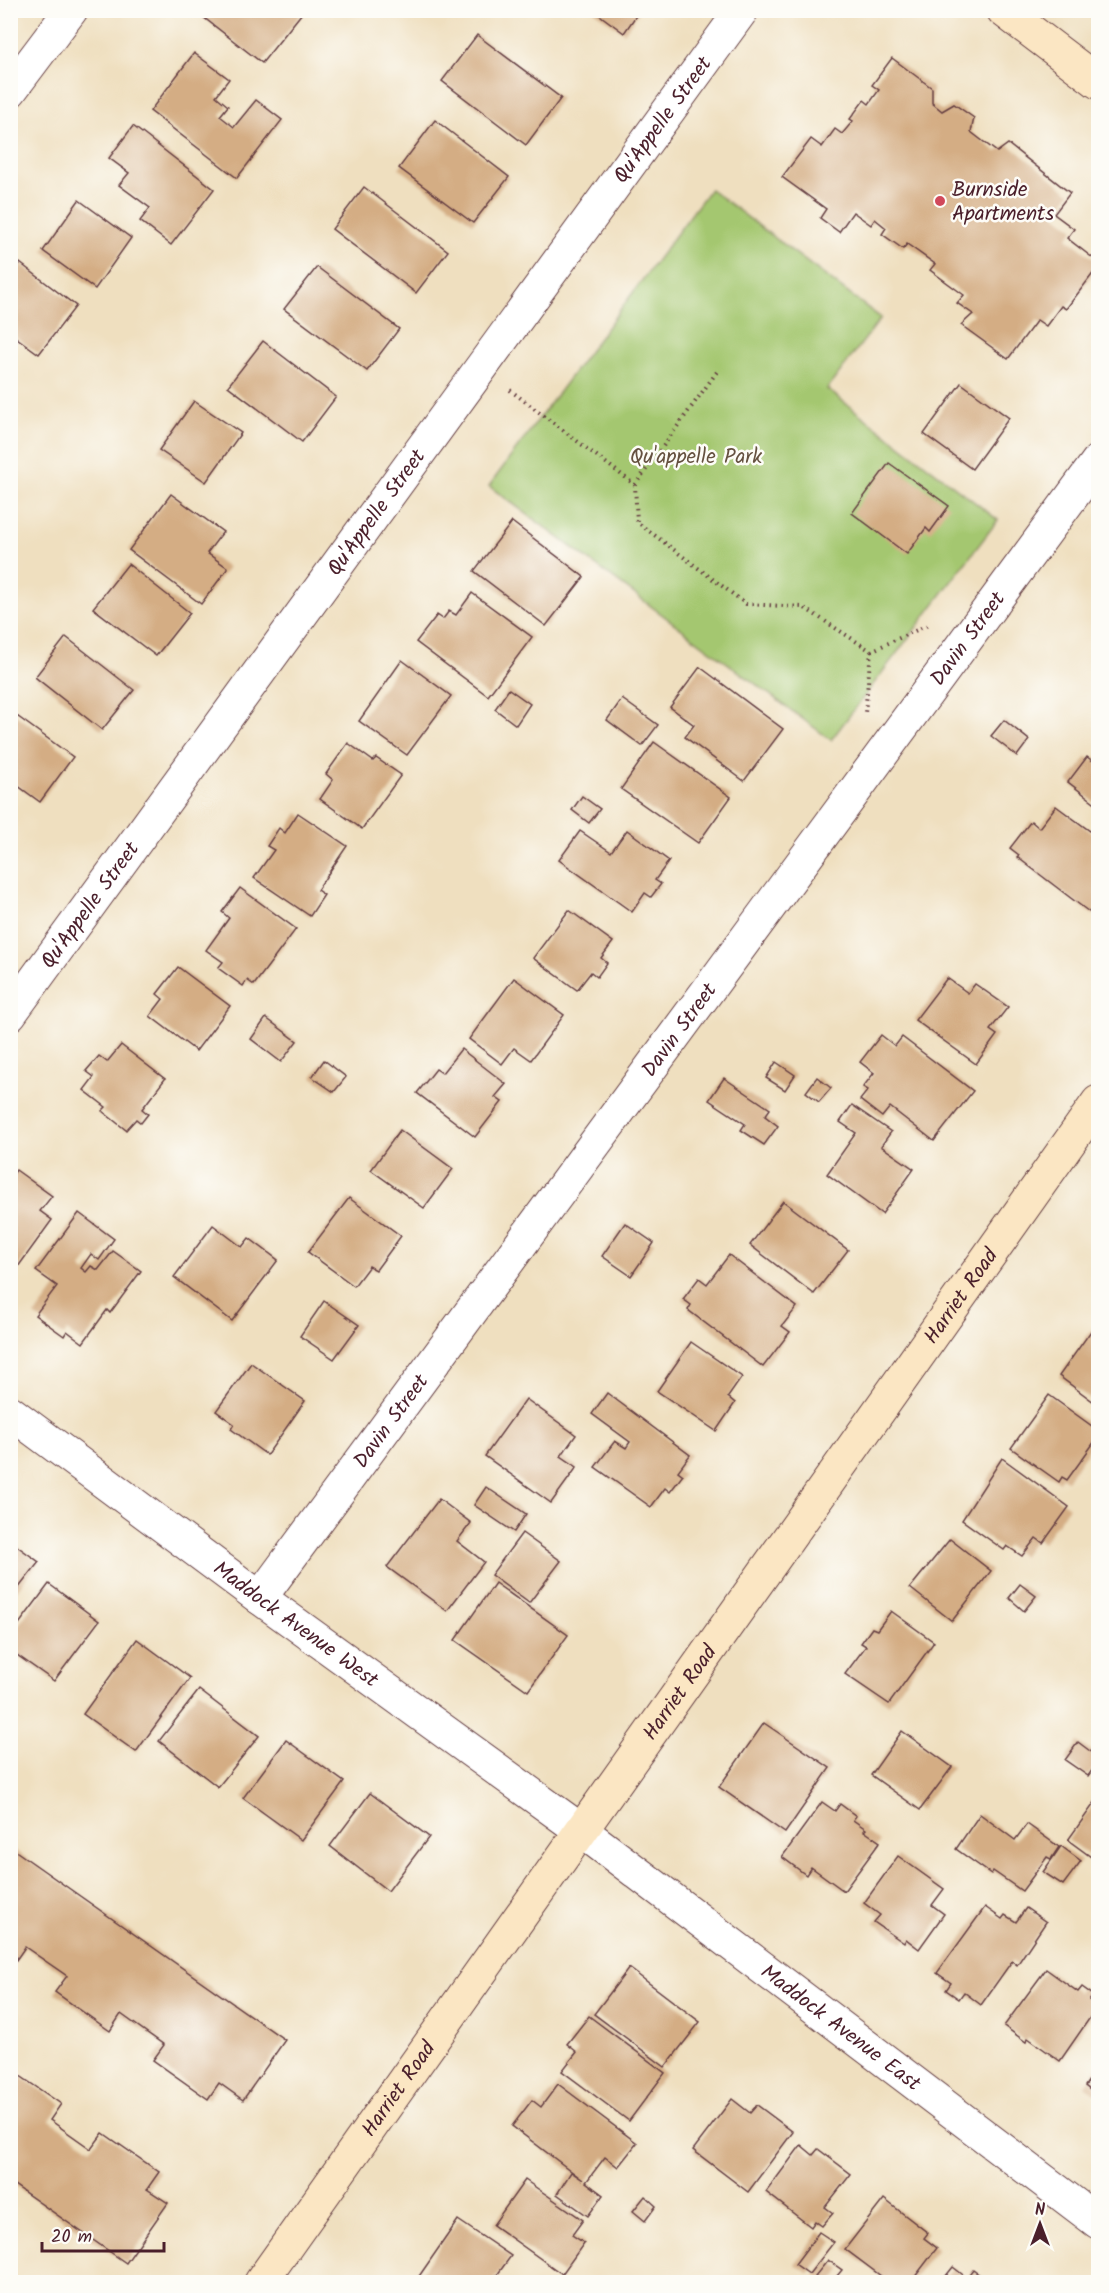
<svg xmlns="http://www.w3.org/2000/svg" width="1109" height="2293" font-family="Kalam,sans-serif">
	<rect width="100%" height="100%" fill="#fdfcf7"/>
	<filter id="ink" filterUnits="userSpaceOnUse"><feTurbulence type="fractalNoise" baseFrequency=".0167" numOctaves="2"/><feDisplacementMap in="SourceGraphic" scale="12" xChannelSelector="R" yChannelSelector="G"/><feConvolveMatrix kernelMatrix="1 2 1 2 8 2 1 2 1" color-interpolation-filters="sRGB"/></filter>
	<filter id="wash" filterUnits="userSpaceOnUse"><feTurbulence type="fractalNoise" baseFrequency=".008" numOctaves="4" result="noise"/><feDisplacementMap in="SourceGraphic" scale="24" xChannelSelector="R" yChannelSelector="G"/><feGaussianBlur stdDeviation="1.35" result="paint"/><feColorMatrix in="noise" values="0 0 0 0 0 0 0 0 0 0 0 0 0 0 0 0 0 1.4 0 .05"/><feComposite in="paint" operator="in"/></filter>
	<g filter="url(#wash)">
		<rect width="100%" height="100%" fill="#efdfbf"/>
		<!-- green -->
		<path fill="#a4c770" stroke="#77734e" stroke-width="1.5" d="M710 189 881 318 827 389 998 520 831 740 489 486Z"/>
		<g id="blocks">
			<!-- building -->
			<g fill="#d4ad84">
				<path d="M200 10H299L302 13 262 63 198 13Z"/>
				<path d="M593 10H640L624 33Z"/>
				<path d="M477 35 561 98 526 145 442 81Z"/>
				<path d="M194 53 229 79 216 96 228 106 220 116 234 127 256 100 282 120 237 178 150 111Z"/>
				<path d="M892 58 932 88V103L942 111 954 104 974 118 971 132 997 152 1008 144 1070 193 1054 214 1074 229 1067 238 1098 262V267L1066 309 1061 306 1046 326 1037 320 1008 359 961 325 973 314 957 303 964 295 930 270 935 264 907 244 903 249 882 234 886 228 875 219 871 225 853 212 839 232 820 218 826 209 782 177 811 139 822 147 835 129 842 134 853 121 850 119 864 100 869 104 879 90 872 85Z"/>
				<path d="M435 120 509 177 473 223 399 168Z"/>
				<path d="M133 126 214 189 171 245 140 221 150 208 119 185 129 173 109 158Z"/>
				<path d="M364 187 448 251 416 293 332 229Z"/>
				<path d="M79 200 131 238 95 289 43 251Z"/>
				<path d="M20 263 76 306 39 354 10 333V276Z"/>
				<path d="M317 267 399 329 367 371 284 309Z"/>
				<path d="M263 341 336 397 302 442 228 386Z"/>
				<path d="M961 383 1009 418 972 469 924 434Z"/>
				<path d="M194 401 241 433 206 482 159 450Z"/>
				<path d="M889 463 949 506 930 532 926 528 907 554 852 513Z"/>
				<path d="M171 494 223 532 207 553 228 568 201 604 129 550Z"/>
				<path d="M512 522 584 577 546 626 474 571Z"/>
				<path d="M128 564 190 613 156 656 93 608Z"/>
				<path d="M472 593 532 637 488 696 416 642 437 615 443 619 449 611 456 615Z"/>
				<path d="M66 637 134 690 102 730 35 677Z"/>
				<path d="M402 660 451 696 407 755 359 721Z"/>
				<path d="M700 667 783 729 744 781 685 737 694 725 670 707Z"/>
				<path d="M509 689 530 704 516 725 495 709Z"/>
				<path d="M622 699 658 725 642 746 607 720Z"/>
				<path d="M10 711 73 757 40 802 10 780Z"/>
				<path d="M1004 720 1029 740 1017 756 991 736Z"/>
				<path d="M654 742 731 797 698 843 621 789Z"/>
				<path d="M348 743 373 761 376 758 401 775 362 829 320 799 333 780 326 774Z"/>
				<path d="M1098 755V805L1068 782 1087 757 1093 761Z"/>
				<path d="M582 796 600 809 589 823 572 810Z"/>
				<path d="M1056 806 1098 837V908L1093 915 1017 857 1019 855 1010 848 1031 821 1039 828Z"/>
				<path d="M298 813 347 846 317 890 324 895 310 916 254 878 274 850 267 846 279 828 285 833Z"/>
				<path d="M627 830 669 861 655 880 661 884 651 897 645 893 632 912 559 860 580 831 611 852Z"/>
				<path d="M240 888 296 929 254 985 247 980 243 986 218 968 223 962 206 950 229 918 222 912Z"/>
				<path d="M569 910 613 942 601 958 607 963 597 977 591 972 577 990 533 958Z"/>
				<path d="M178 967 230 1006 196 1051 150 1016 163 999 157 994Z"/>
				<path d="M514 978 564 1015 531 1060 514 1048 502 1064 469 1039Z"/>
				<path d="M947 978 968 993 975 984 1008 1007 990 1030 997 1035 976 1064 915 1020Z"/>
				<path d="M266 1018 297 1041 281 1062 251 1039Z"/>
				<path d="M881 1035 895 1046 902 1037 973 1091 934 1141 890 1107 882 1117 860 1100 868 1090 863 1087 874 1073 860 1062Z"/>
				<path d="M121 1045 165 1079 142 1109 148 1114 141 1123 136 1119 126 1130 102 1111 106 1107 84 1090 94 1077 86 1071 99 1056 107 1062Z"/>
				<path d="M461 1049 506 1084 495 1097 502 1102 475 1137 417 1093 436 1069 442 1073Z"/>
				<path d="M324 1060 346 1077 334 1092 312 1077Z"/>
				<path d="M776 1062 795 1075 785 1090 766 1078Z"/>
				<path d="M817 1077 831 1088 819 1102 806 1092Z"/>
				<path d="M724 1078 770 1109 765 1116 778 1126 764 1145 741 1130 745 1124 709 1100Z"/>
				<path d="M852 1105 891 1132 881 1146 914 1169 882 1214 827 1174 856 1133 840 1122Z"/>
				<path d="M400 1130 453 1169 424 1208 371 1170Z"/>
				<path d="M16 1170 52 1196 40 1211 52 1220 15 1271 10 1268V1178Z"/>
				<path d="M349 1198 401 1236 376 1270 369 1266 354 1286 308 1252Z"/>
				<path d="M783 1201 848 1250 814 1294 750 1245Z"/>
				<path d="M79 1213 114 1239 99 1260 91 1254 81 1268 86 1272 91 1266 98 1270 113 1251 141 1271 110 1313 107 1310 83 1343 67 1331 64 1336 35 1315 57 1286 36 1271Z"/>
				<path d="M625 1223 654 1243 631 1276 602 1256Z"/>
				<path d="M213 1225 242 1247 249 1238 278 1260 232 1321 174 1277Z"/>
				<path d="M729 1255 797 1307 782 1326 790 1332 763 1367 688 1310 691 1305 683 1299 699 1278 707 1284Z"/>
				<path d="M324 1301 359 1325 334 1359 300 1336Z"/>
				<path d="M1098 1321V1405L1059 1376Z"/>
				<path d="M691 1342 742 1377 728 1397 735 1403 716 1431 657 1391Z"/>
				<path d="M251 1363 305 1401 267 1455 231 1429 234 1424 216 1411Z"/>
				<path d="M607 1393 690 1455 678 1471 683 1475 670 1492 665 1488 651 1507 595 1467 615 1441 626 1448 630 1442 592 1414Z"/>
				<path d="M1049 1395 1096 1429 1095 1431 1098 1434V1437L1067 1480 1062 1477 1059 1482 1011 1448Z"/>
				<path d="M526 1399 576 1435 561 1456 577 1467 551 1503 485 1456Z"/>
				<path d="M1002 1458 1069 1507 1043 1543 1036 1538 1022 1556 1007 1546 1004 1550 962 1520Z"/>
				<path d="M486 1487 526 1514 514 1532 474 1505Z"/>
				<path d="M439 1499 471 1523 457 1541 484 1562 447 1611 387 1567Z"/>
				<path d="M522 1533 561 1561 529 1603 491 1575Z"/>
				<path d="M950 1539 991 1571 952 1621 910 1588Z"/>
				<path d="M10 1541 39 1562 10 1599Z"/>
				<path d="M495 1583 568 1635 528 1691 455 1640Z"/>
				<path d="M49 1584 99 1621 54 1681 10 1650V1636Z"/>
				<path d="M1020 1584 1036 1596 1024 1611 1009 1598Z"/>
				<path d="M891 1611 934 1642 889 1704 845 1674 866 1646 861 1643 872 1628 877 1630Z"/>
				<path d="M137 1639 190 1678 136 1752 83 1714Z"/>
				<path d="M199 1690 259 1736 218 1787 159 1741Z"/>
				<path d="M764 1723 830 1768 785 1833 719 1787Z"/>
				<path d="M902 1731 952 1767 920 1810 871 1775Z"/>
				<path d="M286 1740 344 1782 301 1840 243 1798Z"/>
				<path d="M1078 1742 1098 1757V1762L1088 1776 1065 1760Z"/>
				<path d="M370 1793 429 1837 388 1891 330 1846Z"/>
				<path d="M1098 1798V1862L1068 1840Z"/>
				<path d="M822 1802 835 1811 840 1804 856 1816 853 1820 866 1829 864 1831 880 1842 844 1891 811 1867 806 1875 782 1857Z"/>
				<path d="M980 1814 1015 1840 1027 1824 1059 1847 1051 1859 1047 1857 1022 1891 993 1871 991 1874 956 1849Z"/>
				<path d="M1061 1846 1081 1861 1063 1885 1043 1872Z"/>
				<path d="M10 1847 285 2040 243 2100 219 2083 208 2099 153 2060 164 2045 121 2014 110 2031 55 1992 67 1976 25 1947 14 1963 10 1960Z"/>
				<path d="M898 1856 944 1889 932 1905 944 1914 919 1949 906 1939 904 1943 874 1922 880 1915 864 1903Z"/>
				<path d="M985 1907 1002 1919 1005 1915 1016 1922 1026 1908 1046 1922 1017 1965 1012 1961 981 2005 964 1992 959 1999 946 1990 951 1983 937 1973Z"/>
				<path d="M629 1968 700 2022 665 2067 594 2014Z"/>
				<path d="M1046 1969 1078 1992 1082 1987 1093 1995 1089 2000 1098 2006 1060 2061 1028 2038 1026 2042 1004 2026Z"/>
				<path d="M589 2016 665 2073 629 2121 562 2071 577 2052 567 2044Z"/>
				<path d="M1098 2067V2096L1085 2086Z"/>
				<path d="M10 2069 61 2104 50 2120 91 2149 103 2133 159 2172 147 2189 168 2203 126 2263 10 2182Z"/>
				<path d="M558 2084 637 2143 618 2167 605 2157 586 2182 603 2195 588 2216 557 2194 571 2172 583 2180 512 2126 532 2100 541 2107Z"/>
				<path d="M732 2099 750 2113 757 2105 793 2132 748 2192 693 2150Z"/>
				<path d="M801 2145 813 2155 818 2149 851 2174 825 2207 833 2213 822 2226 815 2221 811 2227 766 2192Z"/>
				<path d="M525 2180 583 2220 572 2235 584 2243 562 2274 493 2225Z"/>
				<path d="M645 2196 656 2206 645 2221 633 2211Z"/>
				<path d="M884 2199 928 2233 924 2238 937 2248 911 2282H889L845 2249Z"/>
				<path d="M458 2220 511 2256 492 2282H415Z"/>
				<path d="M819 2232 834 2242 809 2274 795 2264Z"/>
				<path d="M828 2260 842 2270 832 2282H823L815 2276Z"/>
				<path d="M953 2267 967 2278 973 2270 989 2282H941Z"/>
			</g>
		</g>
	</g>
	<g filter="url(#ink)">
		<use href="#blocks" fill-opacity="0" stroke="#633c41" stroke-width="1.5"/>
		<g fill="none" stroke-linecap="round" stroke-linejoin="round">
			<!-- street casing -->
			<g stroke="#633c41" stroke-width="35">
				<g id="street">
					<path d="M10 91 71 10"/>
					<path id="s1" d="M10 1014 742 10"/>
					<path id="s2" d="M10 1412 260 1598 582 1831 1098 2222"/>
					<path id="s3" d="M260 1598 1098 461"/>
				</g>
			</g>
			<!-- secondary casing -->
			<g stroke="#633c41" stroke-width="35">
				<g id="secondary">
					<path d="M1003 10 1098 82"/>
					<path id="s4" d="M261 2282 1098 1102"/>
				</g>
			</g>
			<!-- path -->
			<g stroke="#633c41" stroke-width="4" stroke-dasharray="1.5 4.5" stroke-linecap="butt">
				<path d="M510 390 635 485 637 522 746 604 803 607 871 651 865 713"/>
				<path d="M635 485 719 369"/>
				<path d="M871 651 930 624"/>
			</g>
			<!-- street -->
			<use href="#street" stroke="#fff" stroke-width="33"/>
			<!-- secondary -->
			<use href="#secondary" stroke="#fbe6c3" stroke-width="33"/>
		</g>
	</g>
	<!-- markers -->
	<circle fill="#d1495b" stroke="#fdfcf7" stroke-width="2" cx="940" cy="201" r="6"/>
	<g text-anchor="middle" stroke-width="5" stroke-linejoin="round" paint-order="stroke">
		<!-- street labels -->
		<g font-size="21" fill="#4a1f2b" stroke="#fdfcf7">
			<text dy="7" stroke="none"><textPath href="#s1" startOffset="1107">Qu'Appelle Street</textPath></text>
			<text dy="7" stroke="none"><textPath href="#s1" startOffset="621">Qu'Appelle Street</textPath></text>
			<text dy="7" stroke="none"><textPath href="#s3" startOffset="1192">Davin Street</textPath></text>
			<text dy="7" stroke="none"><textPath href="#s1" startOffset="135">Qu'Appelle Street</textPath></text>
			<text dy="7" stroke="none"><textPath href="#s3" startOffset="706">Davin Street</textPath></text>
			<text dy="7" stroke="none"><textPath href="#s4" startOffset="1209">Harriet Road</textPath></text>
			<text dy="7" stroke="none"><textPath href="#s3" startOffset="220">Davin Street</textPath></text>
			<text dy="7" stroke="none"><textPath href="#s2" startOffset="356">Maddock Avenue West</textPath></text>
			<text dy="7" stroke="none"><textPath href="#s4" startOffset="723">Harriet Road</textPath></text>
			<text dy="7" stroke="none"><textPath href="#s2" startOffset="1034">Maddock Avenue East</textPath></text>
			<text dy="7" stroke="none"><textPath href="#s4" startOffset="237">Harriet Road</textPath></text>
		</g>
		<!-- poi labels -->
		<g font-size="21" fill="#4a1f2b" stroke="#fdfcf7" text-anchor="start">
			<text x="952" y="196">Burnside<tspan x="952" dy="24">Apartments</tspan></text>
		</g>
		<!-- park labels -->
		<g font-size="21" fill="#655140" stroke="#fdfcf7">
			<text x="696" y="463">Qu'appelle Park</text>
		</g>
	</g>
	<!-- margin -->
	<rect width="1109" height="2293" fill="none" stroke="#fdfcf7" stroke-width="36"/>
	<!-- north arrow -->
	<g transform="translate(1040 2224)" stroke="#fdfcf7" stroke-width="4.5" paint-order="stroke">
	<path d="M0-4.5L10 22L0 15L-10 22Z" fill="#4a1f2b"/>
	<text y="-9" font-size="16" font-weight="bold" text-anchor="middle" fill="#4a1f2b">N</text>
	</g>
	<!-- scale -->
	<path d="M42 2242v9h122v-9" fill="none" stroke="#4a1f2b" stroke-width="3"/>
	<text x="51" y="2242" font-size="18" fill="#4a1f2b" stroke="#fdfcf7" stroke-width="4.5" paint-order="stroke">20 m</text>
</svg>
